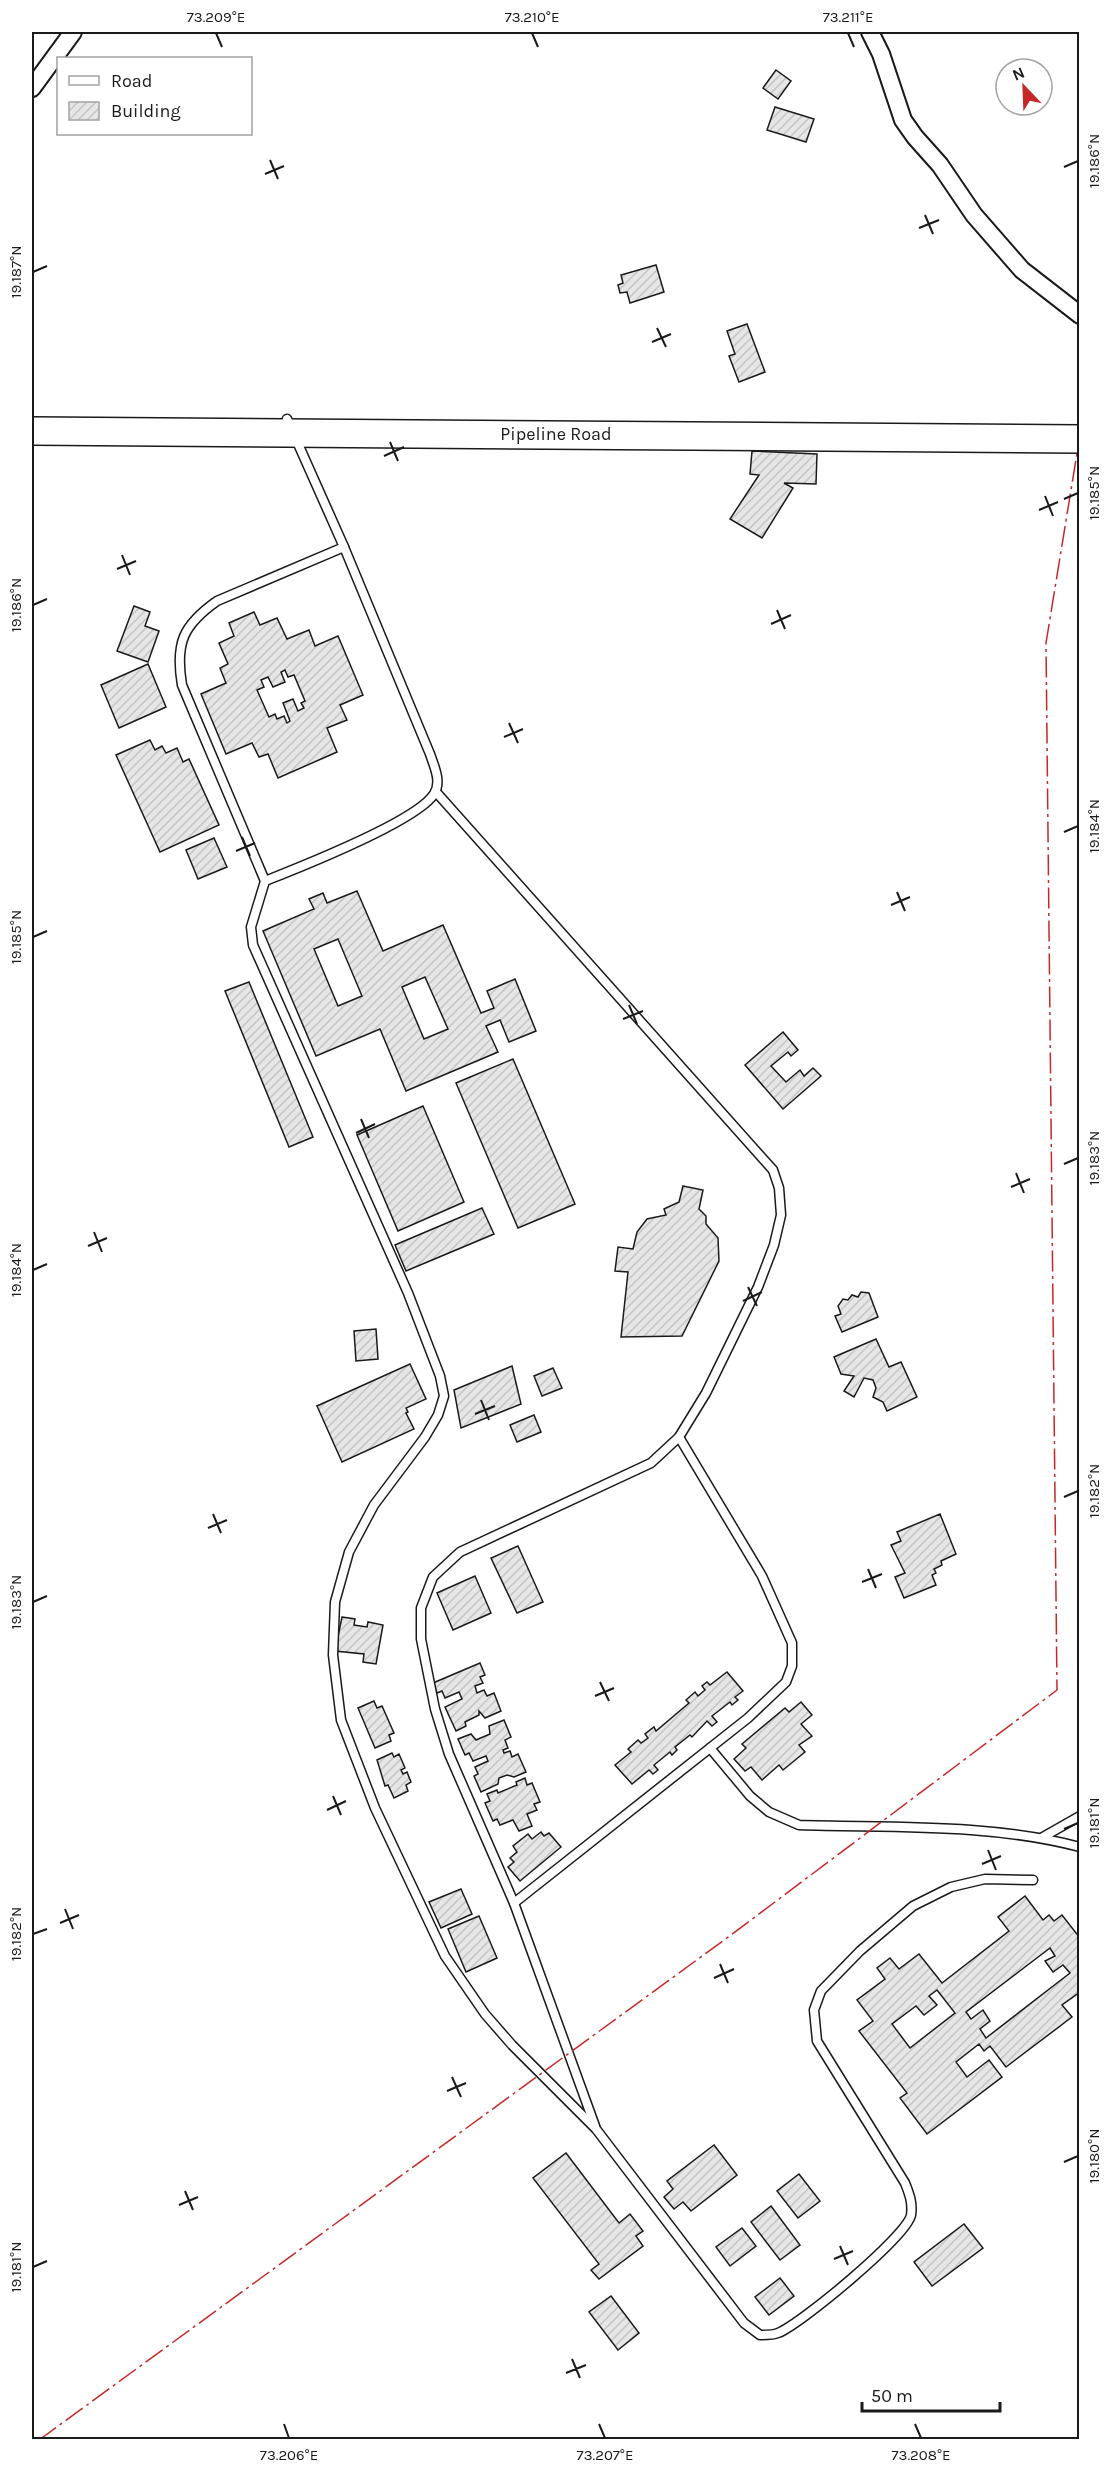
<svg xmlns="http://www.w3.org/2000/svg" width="1111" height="2471" font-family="Karla,sans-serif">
	<defs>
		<pattern id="building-hatch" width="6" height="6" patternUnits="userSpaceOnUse" patternTransform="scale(1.5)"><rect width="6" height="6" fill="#e6e6e6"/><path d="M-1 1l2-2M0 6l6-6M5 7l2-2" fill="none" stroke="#c5c5c5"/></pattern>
	</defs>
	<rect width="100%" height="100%" fill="#fff"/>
	<!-- building -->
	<g fill="url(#building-hatch)" stroke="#1a1a1a" stroke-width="1.5" fill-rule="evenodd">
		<path d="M776 70 791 81 778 99 763 88Z"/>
		<path d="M775 107 814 119 806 142 767 130Z"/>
		<path d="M656 265 664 292 630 303 627 292 620 293 618 285 623 283 621 275Z"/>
		<path d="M747 324 765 372 739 382 729 356 735 354 727 331Z"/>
		<path d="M752 451 817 454 816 484 784 483 793 488 762 538 730 519 759 475 750 474Z"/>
		<path d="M134 606 150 612 145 626 159 631 148 662 117 651Z"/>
		<path d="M254 612 260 625 277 618 287 639 309 630 315 646 338 636 363 695 340 705 347 720 327 728 337 752 278 778 268 754 259 757 252 743 226 754 201 694 226 683 220 668 228 664 219 643 234 636 229 623ZM285 670 288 677 294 675 305 701 301 703 304 708 298 711 293 699 283 703 290 721 287 723 284 716 277 719 275 714 269 717 257 690 264 687 261 680 268 677 273 687 285 682 281 672Z"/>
		<path d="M148 664 166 707 119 728 101 685Z"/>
		<path d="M150 740 155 750 162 746 166 753 177 748 183 762 189 759 219 825 160 852 116 755Z"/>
		<path d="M214 838 227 867 198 879 186 850Z"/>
		<path d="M357 891 383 951 443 925 481 1013 494 1008 487 991 515 979 536 1031 509 1042 500 1020 486 1026 498 1052 406 1091 380 1029 316 1056 263 931 314 909 309 899 323 893 327 903ZM338 939 362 996 338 1006 314 949ZM425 977 448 1029 424 1039 402 987Z"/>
		<path d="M249 982 313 1137 289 1147 225 991Z"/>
		<path d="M783 1032 798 1050 791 1056 788 1052 771 1066 786 1082 800 1070 804 1076 813 1068 821 1076 783 1109 745 1065Z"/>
		<path d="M513 1059 575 1204 518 1228 456 1083Z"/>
		<path d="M423 1106 464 1202 398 1231 357 1135Z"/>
		<path d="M683 1186 703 1190 699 1209 706 1216V1224L718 1238 719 1261 682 1336 621 1337 628 1272 615 1271 618 1247 633 1249 637 1232 647 1219 666 1215 664 1209 679 1202Z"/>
		<path d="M482 1208 494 1234 406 1271 395 1245Z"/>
		<path d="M861 1292 869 1293 878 1317 842 1332 835 1316 841 1314 838 1306 843 1299 848 1300 852 1295 858 1297Z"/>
		<path d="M376 1329 378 1359 356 1361 354 1331Z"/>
		<path d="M876 1339 889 1367 901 1362 917 1397 887 1411 883 1402 873 1397 876 1388 873 1380 864 1378 854 1397 844 1391 854 1376 841 1374 834 1357Z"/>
		<path d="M410 1364 426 1399 406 1408 408 1412 406 1413 414 1429 342 1462 317 1406Z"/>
		<path d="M512 1366 521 1404 461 1428 454 1390Z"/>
		<path d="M553 1368 562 1388 542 1396 534 1376Z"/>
		<path d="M534 1415 541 1432 517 1442 510 1425Z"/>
		<path d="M940 1514 956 1554 941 1561 942 1565 934 1569 936 1573 932 1575 936 1585 904 1598 895 1577 905 1573 891 1545 901 1541 897 1532Z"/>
		<path d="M518 1546 543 1602 517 1613 491 1558Z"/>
		<path d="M475 1576 491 1613 453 1630 437 1593Z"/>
		<path d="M342 1617 355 1619 354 1625 367 1627 368 1622 383 1625 376 1664 363 1662 364 1654 335 1651Z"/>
		<path d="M480 1663 485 1675 480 1677 483 1683 475 1686 477 1693 484 1690 487 1696 494 1693 501 1711 485 1718 479 1711V1715L465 1722 466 1726 456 1731 445 1707 462 1699 459 1692 445 1698 442 1691 437 1693 433 1683Z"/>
		<path d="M727 1672 743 1691 735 1697 738 1700 732 1705 730 1702 712 1716 717 1722 712 1726 707 1721 692 1737 690 1735 675 1747 677 1750 672 1755 670 1752 654 1765 658 1770 653 1774 649 1770 632 1784 615 1765 631 1752 628 1749 638 1740 641 1743 648 1738 645 1734 654 1727 656 1731 689 1703 686 1700 695 1692 698 1696 705 1690 702 1686 707 1682 710 1685Z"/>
		<path d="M374 1701 377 1708 382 1706 394 1733 389 1735 391 1741 375 1748 358 1708Z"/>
		<path d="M801 1702 812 1715 801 1724 812 1736 799 1745 805 1752 783 1770 779 1765 762 1780 751 1767 745 1771 734 1759 746 1748 742 1744 785 1708 789 1712Z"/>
		<path d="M504 1720 511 1737 505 1740 508 1748 503 1750 504 1753 510 1751 512 1757 518 1754 526 1772 514 1777 507 1775 499 1778 498 1784 481 1792 474 1776 478 1774 475 1767 488 1761 486 1756 473 1761 469 1753 465 1755 458 1739 471 1734 476 1740 490 1734 489 1726Z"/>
		<path d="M392 1753 394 1757 399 1754 405 1768 401 1770 403 1774 407 1772 411 1782 406 1785 408 1791 394 1798 388 1785 385 1786 377 1760Z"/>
		<path d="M525 1778 527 1785 532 1783 540 1802 534 1804 537 1810 527 1814 532 1826 519 1831 513 1820 500 1825 497 1819 493 1821 485 1803 490 1801 487 1794 497 1790 498 1793 517 1785 516 1782Z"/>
		<path d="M541 1832 544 1836 549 1833 561 1847 520 1881 508 1867 514 1862 510 1858 517 1852 513 1846 528 1834 532 1839Z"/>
		<path d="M461 1889 472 1914 441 1928 429 1902Z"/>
		<path d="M1025 1896 1043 1920 1049 1915 1054 1921 1062 1915 1080 1938V1992L1062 2005 1072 2017 1006 2067 990 2046 984 2051 979 2044 956 2062 967 2077 989 2060 1002 2077 927 2134 900 2098 907 2093 859 2031 873 2021 857 2000 885 1979 877 1968 890 1958 899 1969 919 1954 942 1983 1009 1931 998 1917ZM1050 1948 1055 1956 1045 1961 1053 1972 1063 1965 1070 1973 986 2038 980 2029 990 2021 983 2010 971 2019 966 2012ZM937 1990 955 2013 910 2048 892 2024 916 2006 924 2015 937 2005 929 1996Z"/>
		<path d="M479 1916 497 1958 466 1972 448 1929Z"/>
		<path d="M714 2145 737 2175 691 2211 683 2202 674 2209 664 2197 673 2189 667 2181Z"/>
		<path d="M566 2153 619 2223 630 2214 643 2231 636 2236 643 2246 599 2279 591 2270 599 2264 533 2178Z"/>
		<path d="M799 2174 820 2201 798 2218 777 2191Z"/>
		<path d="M771 2206 800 2245 780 2260 751 2222Z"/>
		<path d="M964 2224 983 2248 932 2286 914 2262Z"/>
		<path d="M742 2228 756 2246 730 2266 716 2247Z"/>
		<path d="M780 2278 794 2296 769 2315 755 2297Z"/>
		<path d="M611 2296 639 2333 618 2350 589 2312Z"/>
	</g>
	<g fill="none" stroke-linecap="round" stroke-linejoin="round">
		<!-- lane casing -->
		<g stroke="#1a1a1a" stroke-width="11">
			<g id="lane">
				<path d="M287 419 344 547 217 601C183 625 175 643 182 685L265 881 251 927 253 945 408 1293 440 1376 444 1396 438 1415 425 1437 374 1505 349 1552 335 1602 333 1655 341 1720 375 1808 445 1956 485 2014 512 2045 596 2129 744 2323 760 2335C765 2335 773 2335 778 2333 801 2324 907 2236 911 2215 913 2203 909 2193 905 2183L817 2041 814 2010 821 1991 860 1951 913 1906 951 1887 985 1879 1033 1880"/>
				<path d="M436 792 773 1170 779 1188 781 1215 774 1245 758 1287 706 1393 679 1437 651 1463 460 1552 433 1577 421 1608V1639L435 1709 449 1754 514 1903 595 2126"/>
				<path d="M265 881C298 868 417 821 434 794 442 782 434 766 430 754L344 547"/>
				<path d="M710 1748 750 1796 769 1812 799 1825C892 1828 989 1823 1080 1847"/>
				<path d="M1043 1837 1080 1816"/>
				<path d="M514 1903 748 1718 786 1682 792 1666V1643L762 1576 679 1437"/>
			</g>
		</g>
		<!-- street casing -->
		<g stroke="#1a1a1a" stroke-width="20">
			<g id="street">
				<path d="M870 32 881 54 903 120 915 137 940 165 974 215 1022 270 1080 315"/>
				<path d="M32 88 73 32"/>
			</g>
		</g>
		<!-- primary casing -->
		<g stroke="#1a1a1a" stroke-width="30">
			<path id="primary" d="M32 431 1080 439"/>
		</g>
		<!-- lane -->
		<use href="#lane" stroke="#fff" stroke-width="8"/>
		<!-- street -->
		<use href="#street" stroke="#fff" stroke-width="16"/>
		<!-- primary -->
		<use href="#primary" stroke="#fff" stroke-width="27"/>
		<!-- power -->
		<path stroke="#c62828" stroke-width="1.5" stroke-dasharray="21 4.5 3 4.5" stroke-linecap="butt" d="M39 2440 731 1935 1057 1690 1046 643 1080 435"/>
	</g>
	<!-- ticks -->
	<path fill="none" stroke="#1a1a1a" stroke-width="2" d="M216 33 222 47M532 33 538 47M848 33 854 47M270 160 278 179M1064 167 1078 161M265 174 284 166M925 215 933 234M919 228 939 220M33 272 47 266M657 328 666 347M652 342 671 334M390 442 398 461M384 456 404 447M1045 496 1053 516M1064 499 1078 493M1039 510 1058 502M122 555 130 575M117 569 136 561M33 605 47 599M777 610 785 629M771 624 791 615M509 723 518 743M504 737 523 729M1064 832 1078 826M242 837 250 856M236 851 255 843M897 892 905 911M891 905 910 897M33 937 47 931M629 1005 637 1024M623 1019 643 1011M361 1119 369 1138M356 1133 375 1124M1064 1164 1078 1158M1016 1173 1024 1193M1011 1187 1030 1179M94 1232 102 1252M88 1246 107 1238M33 1270 47 1264M748 1287 757 1306M743 1301 762 1292M481 1400 489 1420M475 1414 495 1406M1064 1497 1078 1491M213 1514 221 1533M208 1528 227 1520M868 1569 876 1588M862 1582 882 1574M33 1602 47 1596M600 1682 609 1701M595 1696 614 1688M333 1796 341 1815M327 1810 346 1801M1064 1829 1078 1823M988 1850 996 1870M982 1864 1001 1856M65 1909 73 1929M60 1923 79 1915M33 1934 47 1929M720 1964 728 1983M714 1978 734 1969M452 2077 461 2097M447 2091 466 2083M1064 2162 1078 2156M185 2191 193 2210M179 2205 198 2197M840 2246 848 2265M834 2259 853 2251M33 2267 47 2261M572 2359 580 2378M566 2373 586 2365M284 2424 289 2438M599 2424 605 2438M915 2424 921 2438"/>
	<g text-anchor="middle" stroke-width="4.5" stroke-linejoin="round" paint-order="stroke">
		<!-- street labels -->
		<g font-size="18" fill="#1a1a1a" stroke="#fff">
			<text x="556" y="440">Pipeline Road</text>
		</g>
	</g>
	<!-- border -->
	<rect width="1111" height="2471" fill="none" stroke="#ffffff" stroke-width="66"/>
	<!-- legend -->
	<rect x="57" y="57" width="195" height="78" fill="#ffffff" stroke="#a3a3a3" stroke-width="1.5"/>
	<rect x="69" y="76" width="30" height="9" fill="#ffffff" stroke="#a3a3a3" stroke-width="1.5"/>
	<text x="111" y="87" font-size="18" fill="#1a1a1a">Road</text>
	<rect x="69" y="102" width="30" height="18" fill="url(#building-hatch)" stroke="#a3a3a3" stroke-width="1.5"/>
	<text x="111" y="117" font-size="18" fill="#1a1a1a">Building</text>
	<!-- north arrow -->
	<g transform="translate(1024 87) rotate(337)"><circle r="28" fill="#ffffff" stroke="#a3a3a3" stroke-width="1.5"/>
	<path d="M0-4.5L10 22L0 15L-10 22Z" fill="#c62828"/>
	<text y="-9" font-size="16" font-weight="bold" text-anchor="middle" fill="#1a1a1a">N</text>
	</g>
	<!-- scale -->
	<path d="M862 2402v9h138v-9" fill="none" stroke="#1a1a1a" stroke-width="3"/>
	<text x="871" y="2402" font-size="18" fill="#1a1a1a" stroke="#ffffff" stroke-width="4.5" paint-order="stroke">50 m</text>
	<rect x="33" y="33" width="1045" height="2405" fill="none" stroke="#1a1a1a" stroke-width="2"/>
	<g font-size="15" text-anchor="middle" fill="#1a1a1a">
		<text x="216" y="22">73.209°E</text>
		<text x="532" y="22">73.210°E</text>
		<text x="848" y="22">73.211°E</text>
		<text transform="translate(1094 161) rotate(-90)" y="5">19.186°N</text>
		<text transform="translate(16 272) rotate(-90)" y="5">19.187°N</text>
		<text transform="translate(1094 493) rotate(-90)" y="5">19.185°N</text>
		<text transform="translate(16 605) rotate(-90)" y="5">19.186°N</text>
		<text transform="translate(1094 826) rotate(-90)" y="5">19.184°N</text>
		<text transform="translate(16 937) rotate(-90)" y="5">19.185°N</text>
		<text transform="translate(1094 1158) rotate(-90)" y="5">19.183°N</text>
		<text transform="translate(16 1270) rotate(-90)" y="5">19.184°N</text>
		<text transform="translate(1094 1491) rotate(-90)" y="5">19.182°N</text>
		<text transform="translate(16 1602) rotate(-90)" y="5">19.183°N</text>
		<text transform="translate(1094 1823) rotate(-90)" y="5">19.181°N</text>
		<text transform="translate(16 1934) rotate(-90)" y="5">19.182°N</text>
		<text transform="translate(1094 2156) rotate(-90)" y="5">19.180°N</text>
		<text transform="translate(16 2267) rotate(-90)" y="5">19.181°N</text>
		<text x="289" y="2460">73.206°E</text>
		<text x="605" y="2460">73.207°E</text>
		<text x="921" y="2460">73.208°E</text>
	</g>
</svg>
